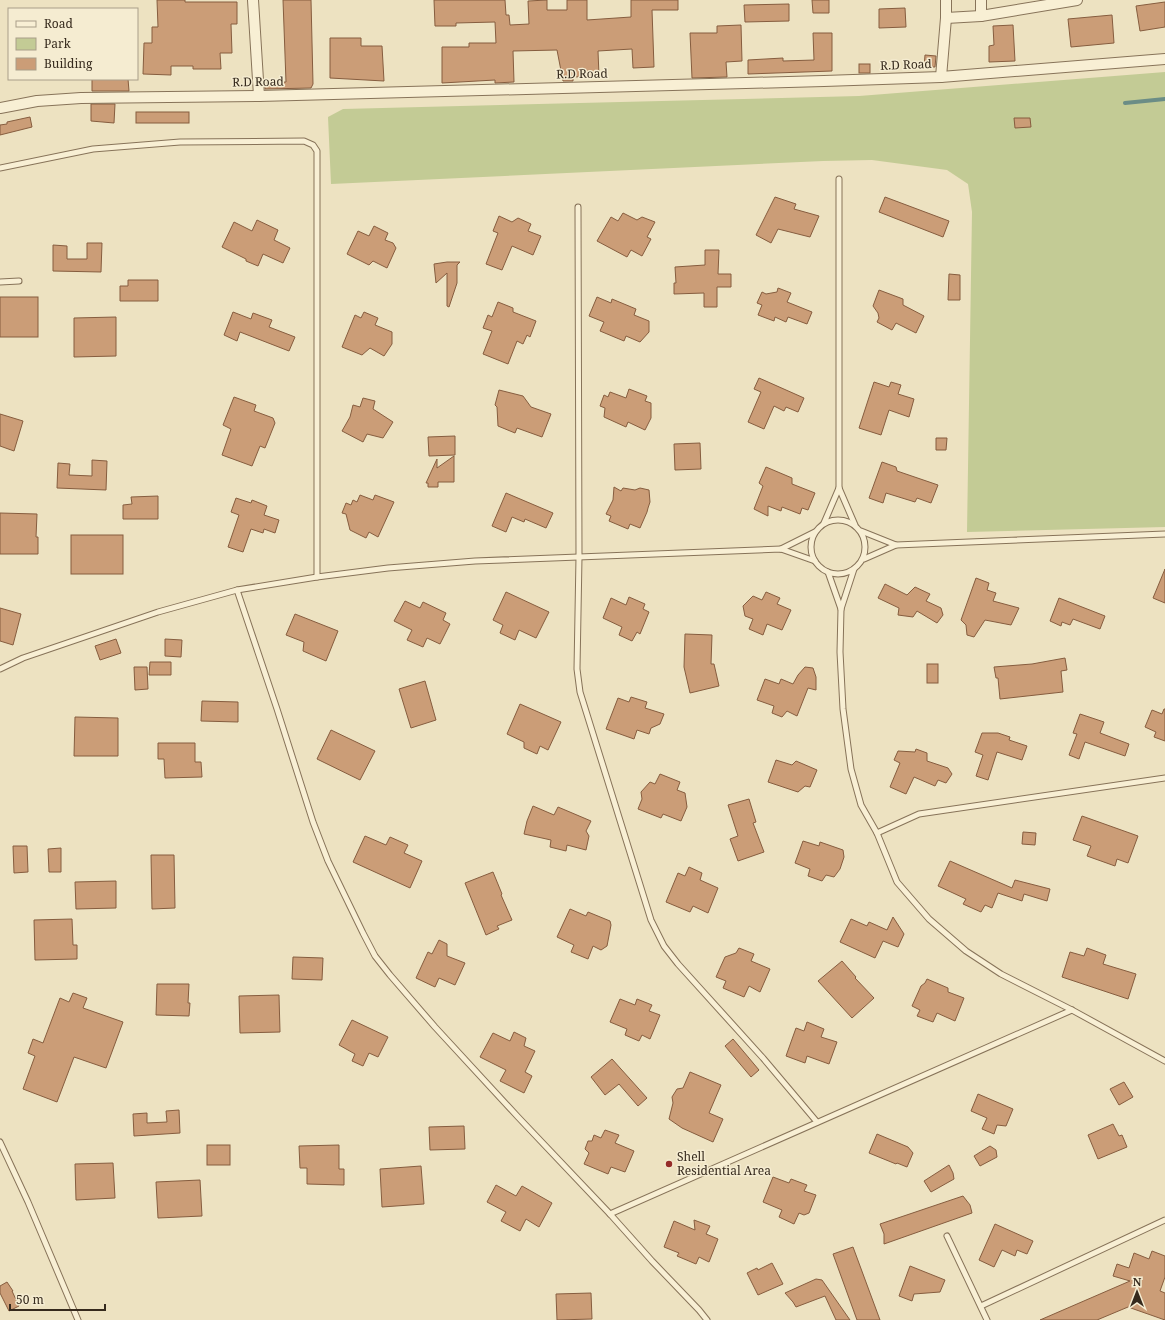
<svg xmlns="http://www.w3.org/2000/svg" width="1165" height="1320" font-family="'Noto Serif',serif">
	<rect width="100%" height="100%" fill="#ede2c1"/>
	<!-- green -->
	<path fill="#c3cb95" d="M1165 72V527L967 532 972 212 968 184 947 170 872 160 823 161 331 184 328 117 343 109 859 96Z"/>
	<g fill="none" stroke-linecap="round" stroke-linejoin="round">
		<!-- stream -->
		<path stroke="#6b8d86" stroke-width="4" d="M1125 103 1165 99"/>
	</g>
	<!-- building -->
	<g fill="#cb9d77" stroke="#865d3f">
		<path d="M157 0H185V2H237V24H231L232 53H220L221 69H193V66H171V75L143 74 144 43H152V27H158Z"/>
		<path d="M283 0H311L313 84 311 88 265 89V83L286 82Z"/>
		<path d="M434 0H505L506 15H509L510 25 529 24 528 1 547 0V10H567V0H587V20L631 17V0H678V10H652L654 67 633 68 632 49 598 51 599 76 573 77V81H563L557 50 513 51 514 82 495 83V80L442 83V47H469V43H496L495 22 456 23V26H435Z"/>
		<path d="M812 0H829V13H813Z"/>
		<path d="M1165 2V27L1140 31 1136 6Z"/>
		<path d="M789 4V21L745 22 744 5Z"/>
		<path d="M905 8 906 27 879 28V9Z"/>
		<path d="M1112 15 1114 43 1071 47 1068 19Z"/>
		<path d="M741 25 742 61 726 62 727 77 692 78 690 33H717V26Z"/>
		<path d="M1013 25 1015 61 989 62V46L994 45 993 26Z"/>
		<path d="M813 33H832V71L748 74V60L783 58V61L814 60Z"/>
		<path d="M330 38H361V46H382L384 81 330 78Z"/>
		<path d="M925 55 936 56 935 67H924Z"/>
		<rect x="859" y="64" width="11" height="9"/>
		<path d="M92 79H128L129 91H92Z"/>
		<path d="M91 104H115L114 123 91 121Z"/>
		<rect x="136" y="112" width="53" height="11"/>
		<path d="M30 117 32 127 0 135V125L7 124V122Z"/>
		<path d="M1014 118H1030L1031 127 1015 128Z"/>
		<path d="M775 197 796 204 794 209 819 216 810 237 778 229 771 243 756 235Z"/>
		<path d="M885 197 949 221 943 237 879 212Z"/>
		<path d="M623 213 637 220 642 217 655 222 647 237 651 239 642 256 631 250 627 257 597 241 611 217 618 221Z"/>
		<path d="M499 216 512 222 518 218 531 224 528 231 541 236 533 255 512 246 502 270 486 264 498 233 493 231Z"/>
		<path d="M257 220 278 230 274 240 290 248 283 263 263 254 258 266 246 261V259L222 247 234 222 252 231Z"/>
		<path d="M374 226 388 233 385 240 393 243 396 248 387 268 373 261 369 265 347 254 358 231 369 236Z"/>
		<path d="M87 243H102L101 272 53 271V245L67 246V259H87Z"/>
		<path d="M705 250H719L718 274H731V287H717V307H704V293L674 294V283H676L675 267 705 265Z"/>
		<path d="M447 262H460L457 265V283L449 307 447 306V273L436 283 434 264Z"/>
		<path d="M949 274 960 275V300H948Z"/>
		<path d="M128 280H158V301H120V286H128Z"/>
		<path d="M778 288 791 293 787 302 812 312 807 324 788 317 786 322 775 317 774 321 758 315 762 305 757 303 762 292 766 294 777 292Z"/>
		<path d="M879 290 903 299V305L924 316 916 333 896 323 892 330 877 322 879 318 878 313 873 306Z"/>
		<rect x="0" y="297" width="38" height="40"/>
		<path d="M597 297 611 303 612 299 636 309 634 315 649 321V332L640 342 626 336 624 341 600 331 604 322 589 316Z"/>
		<path d="M498 302 513 308V312L536 321 530 337 527 335 523 344 517 341 508 364 483 354 492 331 483 328 488 315 492 317Z"/>
		<path d="M233 312 251 319 253 313 272 320 269 327 295 337 289 351 240 332 237 341 224 335Z"/>
		<path d="M364 312 378 318 375 325 392 332V344L384 356 370 348 362 355 342 347 355 315 361 318Z"/>
		<path d="M116 317V356L74 357V318Z"/>
		<path d="M759 378 804 398 798 412 786 407 784 411 774 406 764 429 748 422 761 392 754 389Z"/>
		<path d="M874 382 889 387 891 382 901 385 898 394 914 399 909 417 889 410 881 435 859 428Z"/>
		<path d="M629 389 647 396 645 401 651 403V418L645 430 628 422 626 427 604 417 605 408 600 406 604 395 608 397 610 392 626 398Z"/>
		<path d="M499 390 523 396 531 407 551 414 542 437 517 428 515 433 498 426 497 407 495 405Z"/>
		<path d="M234 397 256 405 254 411 273 418 275 423 265 448 260 446 252 466 222 455 231 429 223 425Z"/>
		<path d="M363 398 375 401 373 409 393 422 383 438 367 434 363 442 342 431 350 417 353 405 360 407Z"/>
		<path d="M0 414 23 421 14 451 0 446Z"/>
		<path d="M455 436V455L429 456 428 437Z"/>
		<path d="M936 438H947L946 450H936Z"/>
		<path d="M700 443 701 469 675 470 674 444Z"/>
		<path d="M454 456V482H438V487H428V483H426L437 459V468Z"/>
		<path d="M92 460 107 461 106 490 57 488 58 463 70 464 69 475 92 476Z"/>
		<path d="M882 462 896 467 897 471 938 485 931 503 917 498 915 502 886 493 883 503 869 498Z"/>
		<path d="M766 467 792 478V484L815 493 808 510 802 508 800 514 782 507 781 511 768 506V516L754 509 763 486 759 483Z"/>
		<path d="M614 487 621 491 623 488 635 490 640 488 649 490 650 502 648 508 647 512 640 528 630 524 628 529 609 521 611 516 606 514 613 500Z"/>
		<path d="M506 493 553 513 546 528 525 519 524 522 512 517 506 532 492 526Z"/>
		<path d="M360 495 373 500 375 495 394 502 378 537 369 532 366 538 350 530 346 514 342 513 346 503 351 505 353 500 357 502Z"/>
		<path d="M158 496V519H123V505L132 504 131 497Z"/>
		<path d="M236 498 251 503 252 500 267 506 264 515 279 520 275 533 264 529 263 533 251 529 243 552 228 547 239 515 231 512Z"/>
		<path d="M0 513 37 514 36 537H38V554H0Z"/>
		<rect x="71" y="535" width="52" height="39"/>
		<path d="M1165 569V603L1153 598Z"/>
		<path d="M976 578 989 583 987 590 996 593 993 601 1019 608 1011 625 985 620 974 637 967 635 966 625 961 620Z"/>
		<path d="M885 584 907 595 915 587 930 594 926 601 941 608 943 615 937 623 917 611 913 617 898 615 899 608 878 598Z"/>
		<path d="M506 592 549 612 536 638 519 630 515 640 500 633 503 625 493 620Z"/>
		<path d="M766 592 780 598 777 604 791 610 782 630 767 624 763 635 749 629 753 619 745 616 743 606 753 596 762 600Z"/>
		<path d="M629 597 645 604 643 609 649 612 640 634 637 632 632 641 619 635 622 627 603 618 611 598 626 605Z"/>
		<path d="M1059 598 1105 616 1100 629 1073 619 1070 625 1062 622 1061 626 1050 621Z"/>
		<path d="M405 601 420 608 423 602 446 613 443 620 450 624 440 644 427 638 423 647 407 640 412 630 394 621Z"/>
		<path d="M0 608 21 614 13 645 0 641Z"/>
		<path d="M295 614 338 631 326 661 303 651 304 642 286 635Z"/>
		<path d="M685 634 712 635 711 664H714L719 686 690 693 684 667Z"/>
		<path d="M116 639 121 653 100 660 95 646Z"/>
		<path d="M165 639 182 640 181 657 165 656Z"/>
		<path d="M1065 658 1067 670 1061 671 1063 692 1000 699 998 678H996L994 667 1032 664Z"/>
		<path d="M150 662H171V675H149Z"/>
		<rect x="927" y="664" width="11" height="19"/>
		<path d="M134 667H147L148 689 135 690Z"/>
		<path d="M805 667 813 668 816 677V690L808 688 797 716 787 711 782 717 772 713 774 706 757 700 765 679 779 684 781 679 793 684 798 675Z"/>
		<path d="M425 681 436 720 411 728 399 689Z"/>
		<path d="M631 697 647 702 645 708 664 714 660 724 651 728 649 734 637 730 634 739 606 729 618 698 629 702Z"/>
		<path d="M202 701 238 702V722L201 721Z"/>
		<path d="M520 704 561 722 548 750 540 746 537 754 524 748V742L507 734Z"/>
		<path d="M1164 709H1165V741L1154 737 1156 732 1145 727 1152 710 1162 714Z"/>
		<path d="M1080 714 1104 722 1100 733 1129 744 1125 756 1085 742 1079 759 1069 755 1077 734 1073 733Z"/>
		<path d="M75 717 118 718V756H74Z"/>
		<path d="M331 730 375 751 360 780 317 759Z"/>
		<path d="M982 733H998L1010 737 1009 740 1027 746 1022 760 997 752 988 780 976 776 983 755 975 752Z"/>
		<path d="M158 743H195V762H201L202 777 165 778 164 759H158Z"/>
		<path d="M916 749 927 753V761L948 768 952 774 946 783 938 780 935 786 914 777 906 794 890 787 900 763 894 760 898 751 915 752Z"/>
		<path d="M776 760 792 765 796 761 817 770 810 787 805 786 798 792 768 782Z"/>
		<path d="M660 774 680 782 677 790 685 793 687 807 681 821 663 814 661 818 638 809 642 799 641 792 650 782 655 784Z"/>
		<path d="M749 799 756 822 753 823 764 852 738 861 730 839 738 836 728 805Z"/>
		<path d="M533 806 554 815 558 807 591 821 586 831 589 836 586 850 567 845 566 851 550 847 551 840 524 834 527 821Z"/>
		<path d="M1082 816 1138 836 1128 863 1117 859 1115 866 1087 856 1091 846 1073 840Z"/>
		<path d="M1023 832 1036 833 1035 845 1022 844Z"/>
		<path d="M365 836 386 845 390 837 408 845 404 853 422 861 410 888 353 862Z"/>
		<path d="M803 841 819 846 820 842 843 850 844 857 840 869 834 877 826 875 822 881 808 876 810 869 795 863Z"/>
		<path d="M13 846H27L28 872 14 873Z"/>
		<path d="M61 848V872H49L48 849Z"/>
		<path d="M151 855H174L175 908 152 909Z"/>
		<path d="M950 861 1012 888 1015 880 1050 889 1047 901 1024 894 1022 901 998 893 992 908 985 905 981 912 963 904 966 899 938 886Z"/>
		<path d="M689 867 702 873 700 880 718 888 708 913 693 906 690 912 666 902 678 873 685 876Z"/>
		<path d="M493 872 502 894 501 895 512 920 497 926 499 929 486 935 465 883Z"/>
		<path d="M116 881V908L76 909 75 882Z"/>
		<path d="M570 909 586 916 588 912 610 921 611 925 607 946 601 950 593 946 588 959 571 952 574 945 557 937Z"/>
		<path d="M893 917 904 934 898 947 883 941 875 958 840 942 851 919 867 926 869 922 887 930Z"/>
		<path d="M72 919 73 945H77V959L35 960 34 920Z"/>
		<path d="M439 940 447 944V956L465 963 455 985 439 978 435 987 416 978 428 952 432 954Z"/>
		<path d="M739 948 754 954 751 961 770 969 760 992 749 986 744 997 723 988 726 981 716 977 725 957 736 953Z"/>
		<path d="M1087 948 1106 955 1103 964 1136 974 1128 999 1062 977 1070 952 1084 956Z"/>
		<path d="M293 957 323 958 322 980 292 979Z"/>
		<path d="M842 961 856 977 855 978 874 998 852 1018 818 981Z"/>
		<path d="M927 979 948 988V992L964 998 955 1021 937 1013 933 1022 917 1016 920 1010 912 1006 921 986 925 983Z"/>
		<path d="M157 984H189L188 1003H190L189 1016 156 1015Z"/>
		<path d="M73 993 87 998 83 1008 123 1022 106 1068 74 1057 57 1102 23 1089 35 1056 28 1053 33 1039 43 1043 60 998 69 1002Z"/>
		<path d="M279 995 280 1032 240 1033 239 996Z"/>
		<path d="M620 999 635 1005 637 999 652 1005 649 1011 660 1015 650 1039 642 1035 639 1041 625 1035 627 1029 610 1022Z"/>
		<path d="M352 1020 388 1037 378 1057 369 1053 363 1066 352 1061 355 1054 339 1045Z"/>
		<path d="M807 1022 824 1029 821 1037 837 1042 829 1064 807 1056 805 1063 786 1056 796 1028 804 1031Z"/>
		<path d="M514 1032 526 1038 524 1046 535 1051 525 1072 532 1076 524 1093 500 1081 506 1070 480 1057 493 1033 510 1041Z"/>
		<path d="M733 1039 759 1070 751 1077 725 1046Z"/>
		<path d="M612 1059 647 1098 638 1106 619 1084 605 1095 591 1077Z"/>
		<path d="M690 1072 721 1085 709 1113 723 1119 713 1142 682 1128 669 1119 673 1103 672 1097 677 1089 683 1088Z"/>
		<path d="M1124 1082 1133 1097 1119 1105 1110 1089Z"/>
		<path d="M978 1094 1013 1109 1006 1126 997 1125 994 1134 982 1129 987 1118 971 1111Z"/>
		<path d="M179 1110 180 1133 134 1136 133 1114 147 1113V1123L167 1122 166 1111Z"/>
		<path d="M1113 1124 1119 1136 1122 1135 1127 1147 1098 1159 1088 1135Z"/>
		<path d="M464 1126 465 1149 430 1150 429 1127Z"/>
		<path d="M605 1130 619 1135 615 1143 634 1151 625 1172 611 1167 608 1174 584 1164 589 1153 585 1149 588 1141H592L594 1135 601 1138Z"/>
		<path d="M877 1134 908 1147 913 1153 907 1167 897 1163 896 1164 869 1153Z"/>
		<rect x="207" y="1145" width="23" height="20"/>
		<path d="M339 1145V1169H344V1185L307 1184V1168H300L299 1146Z"/>
		<path d="M990 1146 996 1150 997 1157 980 1166 974 1156Z"/>
		<path d="M113 1163 115 1198 76 1200 75 1164Z"/>
		<path d="M949 1165 953 1173 954 1179 931 1192 924 1181Z"/>
		<path d="M421 1166 424 1204 382 1207 380 1169Z"/>
		<path d="M773 1177 789 1183 791 1179 807 1185 804 1191 816 1195 809 1213 804 1215 799 1213 794 1224 779 1217 782 1210 763 1202Z"/>
		<path d="M200 1180 202 1216 158 1218 156 1182Z"/>
		<path d="M496 1185 516 1196 522 1186 552 1203 539 1227 526 1219 520 1231 501 1221 506 1212 487 1202Z"/>
		<path d="M963 1196 970 1205 972 1213 884 1244V1234L880 1224Z"/>
		<path d="M694 1220 710 1226 706 1234 718 1239 709 1262 699 1257 696 1264 677 1256 679 1253 664 1247 674 1221 695 1230Z"/>
		<path d="M995 1224 1033 1241 1027 1254 1017 1250 1015 1256 1002 1250 994 1267 979 1260Z"/>
		<path d="M853 1247 880 1320H857L833 1254Z"/>
		<path d="M1152 1251 1165 1256V1277L1160 1291 1165 1293V1320L1128 1307 1097 1320H1040L1130 1281 1113 1276 1117 1264 1129 1268 1134 1253 1149 1259Z"/>
		<path d="M772 1263 783 1284 758 1295 747 1273 757 1268 758 1270Z"/>
		<path d="M910 1266 945 1280 940 1292 914 1294 912 1301 899 1296Z"/>
		<path d="M816 1279 822 1280 850 1320H836L825 1296 796 1307 793 1302 785 1293Z"/>
		<path d="M7 1282 13 1291H12L19 1306 9 1311 0 1293V1286Z"/>
		<path d="M591 1293 592 1319 557 1320 556 1294Z"/>
	</g>
	<g fill="none" stroke-linecap="round" stroke-linejoin="round">
		<!-- service casing -->
		<g stroke="#877359" stroke-width="7">
			<g id="service">
				<path d="M0 168 93 149 180 142 304 141 313 145 317 151V577"/>
				<path d="M839 179V488L855 525"/>
				<path d="M578 207 579 557 577 669 580 692 651 920 664 946 678 964 763 1058 817 1122"/>
				<path d="M0 282 19 281"/>
				<circle cx="838" cy="547" r="27"/>
				<path d="M824 523 839 488"/>
				<path d="M861 531 896 545"/>
				<path d="M781 549 815 532"/>
				<path d="M864 559 896 545 1165 534"/>
				<path d="M854 569 841 609 840 652 843 709 851 769 861 805 877 833 897 882 929 919 966 951 1001 974 1072 1010 1165 1061"/>
				<path d="M828 572 841 609"/>
				<path d="M237 590 277 709 313 822 328 861 363 933 375 956 390 975 435 1027 518 1117 610 1214 652 1261 699 1310 707 1320"/>
				<path d="M0 669 23 658 158 612 237 590 317 577 388 568 475 561 781 549 815 561"/>
				<path d="M877 833 919 814 1165 778"/>
				<path d="M0 1142 28 1202 78 1320"/>
				<path d="M610 1214 1072 1010"/>
				<path d="M947 1236 987 1320"/>
				<path d="M981 1306 1165 1220"/>
			</g>
		</g>
		<!-- minor casing -->
		<g stroke="#877359" stroke-width="12">
			<g id="minor">
				<path d="M253 0 259 96"/>
				<path d="M981 16V0"/>
				<path d="M946 18 981 16 1077 0"/>
				<path d="M941 77 946 18V0"/>
				<path d="M0 108 37 101 81 98 259 96 824 81 941 77 1165 59"/>
			</g>
		</g>
		<!-- service -->
		<use href="#service" stroke="#f8efd4" stroke-width="5"/>
		<!-- minor -->
		<use href="#minor" stroke="#f8efd4" stroke-width="10"/>
	</g>
	<!-- markers -->
	<circle fill="#952c29" stroke="#f5ecd1" stroke-width="1.5" cx="669" cy="1164" r="4"/>
	<g text-anchor="middle" stroke-width="3" stroke-linejoin="round" paint-order="stroke">
		<!-- street labels -->
		<g font-size="12" fill="#362a1d" stroke="#f5ecd1">
			<text transform="translate(906 65) rotate(-2)" y="4">R.D Road</text>
			<text transform="translate(582 74) rotate(-1)" y="4">R.D Road</text>
			<text transform="translate(258 82) rotate(-1)" y="4">R.D Road</text>
		</g>
		<!-- poi labels -->
		<g font-size="12" fill="#362a1d" stroke="#f5ecd1" text-anchor="start">
			<text x="677" y="1161">Shell<tspan x="677" dy="14">Residential Area</tspan></text>
		</g>
	</g>
	<!-- legend -->
	<rect x="8" y="8" width="130" height="72" fill="#f5ecd1" stroke="#a99e89"/>
	<rect x="16" y="21" width="20" height="6" fill="#f8efd4" stroke="#a99e89"/>
	<text x="44" y="28" font-size="12" fill="#362a1d">Road</text>
	<rect x="16" y="38" width="20" height="12" fill="#c3cb95" stroke="#a99e89"/>
	<text x="44" y="48" font-size="12" fill="#362a1d">Park</text>
	<rect x="16" y="58" width="20" height="12" fill="#cb9d77" stroke="#a99e89"/>
	<text x="44" y="68" font-size="12" fill="#362a1d">Building</text>
	<!-- north arrow -->
	<g transform="translate(1137 1292)" stroke="#f5ecd1" stroke-width="3" paint-order="stroke">
	<path d="M0-3L7 15L0 10L-7 15Z" fill="#362a1d"/>
	<text y="-6" font-size="11" font-weight="bold" text-anchor="middle" fill="#362a1d">N</text>
	</g>
	<!-- scale -->
	<path d="M10 1304v6h95v-6" fill="none" stroke="#362a1d" stroke-width="2"/>
	<text x="16" y="1304" font-size="12" fill="#362a1d" stroke="#f5ecd1" stroke-width="3" paint-order="stroke">50 m</text>
</svg>
